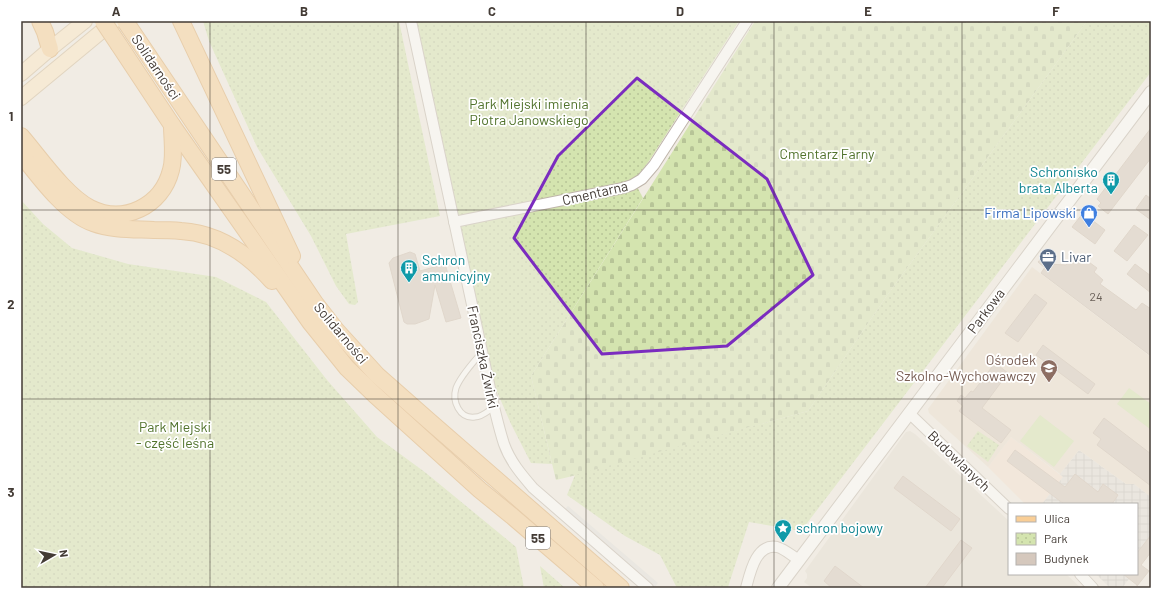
<svg xmlns="http://www.w3.org/2000/svg" width="1172" height="609" font-family="Barlow,sans-serif">
	<defs>
		<pattern id="industrial-grid" width="8" height="8" patternUnits="userSpaceOnUse"><rect width="8" height="8" fill="#e3ddd9"/><path d="M0 4h8M4 0v8" fill="none" stroke="#c4bfbb"/></pattern>
		<pattern id="cemetery-stones" width="16" height="16" patternUnits="userSpaceOnUse"><rect width="16" height="16" fill="#d4e4af"/><path d="M2 7V4a2 2 0 0 1 4 0v3zM10 15v-3a2 2 0 0 1 4 0v3z" fill="#b7c497"/></pattern>
		<pattern id="park-dots" width="8" height="8" patternUnits="userSpaceOnUse"><rect width="8" height="8" fill="#d4e4af"/><path d="M2 2h.1M6 6h.1" fill="none" stroke="#b7c497" stroke-width="1.8" stroke-linecap="round"/></pattern>
	</defs>
	<rect width="100%" height="100%" fill="#f1ece4"/>
	<!-- residential -->
	<path fill="#e5ddd3" d="M910 431 915 434 1009 521V574H1066L1081 588H812L804 582 807 578V574L805 571 906 432Z"/>
	<!-- commercial -->
	<path fill="#f3dfd0" d="M1011 437 1063 477 1042 504H1025L988 467Z"/>
	<!-- industrial -->
	<g fill="url(#industrial-grid)">
		<path d="M1079 450 1126 484H1134L1151 497V551L1137 569V504H1042L1063 477 1060 474Z"/>
		<path d="M1096 574H1133L1122 588H1110Z"/>
	</g>
	<!-- education -->
	<path fill="#eadecf" d="M1032 267 1151 357V497L1134 484H1126L1079 450 1060 474 1011 437 988 467 929 413 928 409Z"/>
	<!-- cemetery -->
	<path fill="url(#cemetery-stones)" d="M755 21H1087L886 297 808 411 585 473 556 480 531 376Z"/>
	<!-- park -->
	<g fill="url(#park-dots)">
		<path d="M203 21H399L440 216 346 234 358 302 355 305 349 304 336 286 311 236 257 147 209 41Z"/>
		<path d="M414 21H739L649 161 634 181 643 198 531 376 552 464 531 463 511 424 495 387Z"/>
		<path d="M1087 21H1151V72L801 531 749 522 728 587 677 588 660 555 625 536 567 495 575 475 808 411 886 297Z"/>
		<path d="M21 200 43 224 72 248 128 264 216 277 266 302 327 380 377 437 426 473 516 547 524 588H21Z"/>
		<path d="M978 431 999 445 988 462 967 446Z"/>
		<path d="M540 566 565 588H544Z"/>
	</g>
	<!-- pitch -->
	<g fill="#d4e4af">
		<path d="M1129 388 1151 404V427L1150 429 1117 404Z"/>
		<path d="M1040 415 1074 441 1054 467 1020 441Z"/>
	</g>
	<!-- parking -->
	<path fill="#e2dfdd" d="M568 506 658 583 654 588H652L563 511Z"/>
	<!-- building -->
	<g fill="#d5c8bd" stroke="#cdbcae">
		<path d="M1151 128V158L1108 214 1098 206 1101 203 1097 199Z"/>
		<path d="M1146 195 1151 199V220L1136 209Z"/>
		<path d="M1083 213 1105 230 1095 244 1072 227Z"/>
		<path d="M1134 225 1148 235 1127 261 1114 251Z"/>
		<path d="M410 252 415 254 420 271 445 264 461 318 446 322 435 285 429 319 415 324H407L404 322 389 263 393 258Z"/>
		<path d="M1045 254 1051 259 1044 267 1038 262Z"/>
		<path d="M1073 256 1083 263 1086 260 1097 268 1094 272 1103 280 1100 284 1136 310 1142 303 1151 309V356L1041 273 1047 264 1066 265Z"/>
		<path d="M1135 264 1151 276V293L1127 274Z"/>
		<path d="M1035 294 1047 303 1018 342 1005 333Z"/>
		<path d="M1043 345 1095 384 1088 394 1036 355Z"/>
		<path d="M995 363 1008 373 982 408 1011 430 1001 443 959 411 963 406 957 401 961 395 965 398 971 391 973 392Z"/>
		<path d="M1104 418 1151 454V486L1097 445 1101 439 1093 433Z"/>
		<path d="M1015 450 1065 487 1075 474 1098 492 1103 484 1118 495 1112 504H1064L1007 461Z"/>
		<path d="M903 476 960 519 951 531 894 488Z"/>
		<path d="M1151 535V552L1141 565 1149 571 1137 586V585L1123 574H1137V553Z"/>
		<path d="M961 540 972 548 942 588H925Z"/>
		<path d="M835 566 864 588H832L824 581Z"/>
	</g>
	<g fill="none" stroke-linecap="round" stroke-linejoin="round">
		<!-- service casing -->
		<g stroke="#bfb5ab" stroke-width="7">
			<path id="service" d="M482 352C473 363 461 375 456 388 452 401 459 419 475 417 482 417 488 411 494 407"/>
		</g>
		<!-- minor casing -->
		<g stroke="#bfb5ab" stroke-width="12">
			<g id="minor">
				<path d="M411 21 494 407C497 419 500 432 504 444 510 461 521 474 533 488L648 588"/>
				<path d="M454 222 623 188 632 185 642 179 654 165 747 21"/>
				<path d="M909 413 1009 509"/>
				<path d="M1080 574 1093 588"/>
				<path d="M746 588C750 573 756 543 777 547 785 549 792 556 799 560"/>
			</g>
		</g>
		<!-- tertiary casing -->
		<g stroke="#bfb5ab" stroke-width="14">
			<path id="tertiary" d="M778 588 1151 92"/>
		</g>
		<!-- secondary casing -->
		<g stroke="#d0b896" stroke-width="16">
			<g id="secondary">
				<path d="M21 74 50 49 85 21"/>
				<path d="M21 98 114 21"/>
			</g>
		</g>
		<!-- primary casing -->
		<g stroke="#dda866" stroke-width="18">
			<g id="primary">
				<path d="M40 21 45 32 50 49"/>
				<path d="M125 21 315 303 336 330 377 375 428 420 621 588"/>
				<path d="M181 21 292 256"/>
				<path d="M119 45 172 125 310 322 347 368 375 395 480 490 512 516 596 588"/>
				<path d="M21 136C40 158 65 195 90 208 124 225 162 206 171 170 175 156 172 139 172 125"/>
				<path d="M21 154C39 177 66 214 93 223 112 230 134 229 154 230 163 230 172 230 181 231 218 233 248 254 272 281"/>
			</g>
		</g>
		<!-- service -->
		<use href="#service" stroke="#fff" stroke-width="5"/>
		<!-- minor -->
		<use href="#minor" stroke="#fff" stroke-width="10"/>
		<!-- tertiary -->
		<use href="#tertiary" stroke="#fff" stroke-width="12"/>
		<!-- secondary -->
		<use href="#secondary" stroke="#fce6c4" stroke-width="14"/>
		<!-- primary -->
		<use href="#primary" stroke="#f9ce96" stroke-width="16"/>
		<!-- primary-bridge casing -->
		<g stroke="#dda866" stroke-width="18" stroke-linecap="butt">
			<path id="primary-bridge" d="M103 21 119 45"/>
		</g>
		<!-- primary-bridge -->
		<use href="#primary-bridge" stroke="#f9ce96" stroke-width="16"/>
	</g>
	<!-- marked area -->
	<path d="M0 0H1172V609H0ZM637 78 767 179 813 275 727 346 602 354 514 238 558 156Z" fill="#f1ece4" fill-opacity=".55" fill-rule="evenodd"/>
	<path fill="none" stroke="#7b2cbf" stroke-width="3" stroke-linejoin="round" d="M637 78 767 179 813 275 727 346 602 354 514 238 558 156Z"/>
	<!-- grid -->
	<path fill="none" stroke="#433b35" stroke-width="1" stroke-opacity="0.55" d="M210 21V588M398 21V588M586 21V588M774 21V588M962 21V588M21 210H1151M21 399H1151"/>
	<!-- icons -->
	<defs>
		<g id="building-pin" transform="scale(0.9)"><path d="M0 17L-7.5 6A9.5 9.5 0 1 1 7.5 6Z" fill="#0f9aa8" stroke="#fff"/><path d="M-4-6H4V6H1V3H-1V6H-4ZM-2.5-4.3h1.7v1.8h-1.7ZM.8-4.3h1.7v1.8H.8ZM-2.5-1h1.7V.8h-1.7ZM.8-1h1.7V.8H.8Z" fill="#fff"/></g>
		<g id="shop-pin" transform="scale(0.9)"><path d="M0 17L-7.5 6A9.5 9.5 0 1 1 7.5 6Z" fill="#3f7fe0" stroke="#fff"/><path d="M-5-2.5h2.3a2.7 3.5 0 0 1 5.4 0H5L5.5 6h-11ZM-1.5-2.5h3a1.5 2.3 0 0 0-3 0Z" fill="#fff"/></g>
		<g id="office-pin" transform="scale(0.9)"><path d="M0 17L-7.5 6A9.5 9.5 0 1 1 7.5 6Z" fill="#5c6f8a" stroke="#fff"/><path d="M-6-3h4V-5.5h4V-3h4V5H-6ZM-1-4.5V-3h2v-1.5ZM-6 0V1H6V0Z" fill="#fff"/></g>
		<g id="school-pin" transform="scale(0.9)"><path d="M0 17L-7.5 6A9.5 9.5 0 1 1 7.5 6Z" fill="#8d6e63" stroke="#fff"/><path d="M0-5L7-2L0 1L-7-2ZM-4 1L0 2.5L4 1V4Q0 6-4 4Z" fill="#fff"/></g>
		<g id="sight-pin" transform="scale(0.9)"><path d="M0 17L-7.5 6A9.5 9.5 0 1 1 7.5 6Z" fill="#0f9aa8" stroke="#fff"/><path d="M0-6L1.8-2.2L6-1.7L2.9 1.2L3.7 5.4L0 3.3L-3.7 5.4L-2.9 1.2L-6-1.7L-1.8-2.2Z" fill="#fff"/></g>
	</defs>
	<g fill-rule="evenodd">
		<use href="#building-pin" x="1111" y="180"/>
		<use href="#shop-pin" x="1089" y="213"/>
		<use href="#office-pin" x="1048" y="257"/>
		<use href="#building-pin" x="409" y="268"/>
		<use href="#school-pin" x="1049" y="368"/>
		<use href="#sight-pin" x="783" y="528"/>
	</g>
	<g text-anchor="middle" stroke-width="3.5" stroke-linejoin="round" paint-order="stroke">
		<!-- number labels -->
		<g font-size="12" fill="#685e57">
			<text x="1096" y="301">24</text>
		</g>
		<!-- shield labels -->
		<g fill="#fff" stroke="#7b7672" stroke-width="1">
			<rect x="212" y="158" width="24" height="22" rx="3"/>
			<rect x="526" y="527" width="24" height="22" rx="3"/>
		</g>
		<g font-size="13" font-weight="bold" fill="#433b35">
			<text x="224" y="174">55</text>
			<text x="538" y="543">55</text>
		</g>
		<!-- street labels -->
		<g font-size="14" fill="#433b35" stroke="#fff">
			<text transform="translate(156 67) rotate(56)" y="5">Solidarności</text>
			<text transform="translate(595 193) rotate(-13)" y="5">Cmentarna</text>
			<text transform="translate(986 311) rotate(-53)" y="5">Parkowa</text>
			<text transform="translate(341 333) rotate(50)" y="5">Solidarności</text>
			<text transform="translate(483 357) rotate(78)" y="5">Franciszka Żwirki</text>
			<text transform="translate(959 461) rotate(44)" y="5">Budowlanych</text>
		</g>
		<!-- park labels -->
		<g font-size="14" fill="#50722b" stroke="#fff">
			<text x="529" y="109">Park Miejski imienia<tspan x="529" dy="16">Piotra Janowskiego</tspan></text>
			<text x="827" y="159">Cmentarz Farny</text>
			<text x="175" y="432">Park Miejski<tspan x="175" dy="16">- część leśna</tspan></text>
		</g>
		<!-- culture labels -->
		<g font-size="14" fill="#0d838f" stroke="#fff" text-anchor="start">
			<text x="1098" y="177" text-anchor="end">Schronisko<tspan x="1098" dy="16">brata Alberta</tspan></text>
			<text x="422" y="265">Schron<tspan x="422" dy="16">amunicyjny</tspan></text>
			<text x="796" y="533">schron bojowy</text>
		</g>
		<!-- shop labels -->
		<g font-size="14" fill="#366cbe" stroke="#fff" text-anchor="end">
			<text x="1076" y="218">Firma Lipowski</text>
		</g>
		<!-- service labels -->
		<g font-size="14" fill="#4e5e75" stroke="#fff" text-anchor="start">
			<text x="1061" y="262">Livar</text>
		</g>
		<!-- education labels -->
		<g font-size="14" fill="#785e54" stroke="#fff" text-anchor="end">
			<text x="1036" y="365">Ośrodek<tspan x="1036" dy="16">Szkolno-Wychowawczy</tspan></text>
		</g>
	</g>
	<!-- border -->
	<rect width="1172" height="609" fill="none" stroke="#ffffff" stroke-width="44"/>
	<!-- legend -->
	<rect x="1008" y="503" width="130" height="72" fill="#ffffff" stroke="#b4b1ae"/>
	<rect x="1016" y="516" width="20" height="6" fill="#f9ce96" stroke="#b4b1ae"/>
	<text x="1044" y="523" font-size="12" fill="#433b35">Ulica</text>
	<rect x="1016" y="533" width="20" height="12" fill="url(#park-dots)" stroke="#b4b1ae"/>
	<text x="1044" y="543" font-size="12" fill="#433b35">Park</text>
	<rect x="1016" y="553" width="20" height="12" fill="#d5c8bd" stroke="#b4b1ae"/>
	<text x="1044" y="563" font-size="12" fill="#433b35">Budynek</text>
	<!-- north arrow -->
	<g transform="translate(54 555) rotate(81)" stroke="#ffffff" stroke-width="3" paint-order="stroke">
	<path d="M0-3L7 15L0 10L-7 15Z" fill="#433b35"/>
	<text y="-6" font-size="11" font-weight="bold" text-anchor="middle" fill="#433b35">N</text>
	</g>
	<rect x="22" y="22" width="1128" height="565" fill="none" stroke="#433b35" stroke-width="1.5"/>
	<g font-size="13" text-anchor="middle" font-weight="bold" fill="#433b35">
		<text x="116" y="16">A</text>
		<text x="304" y="16">B</text>
		<text x="492" y="16">C</text>
		<text x="680" y="16">D</text>
		<text x="868" y="16">E</text>
		<text x="1056" y="16">F</text>
		<text x="11" y="121">1</text>
		<text x="11" y="309">2</text>
		<text x="11" y="497">3</text>
	</g>
</svg>
